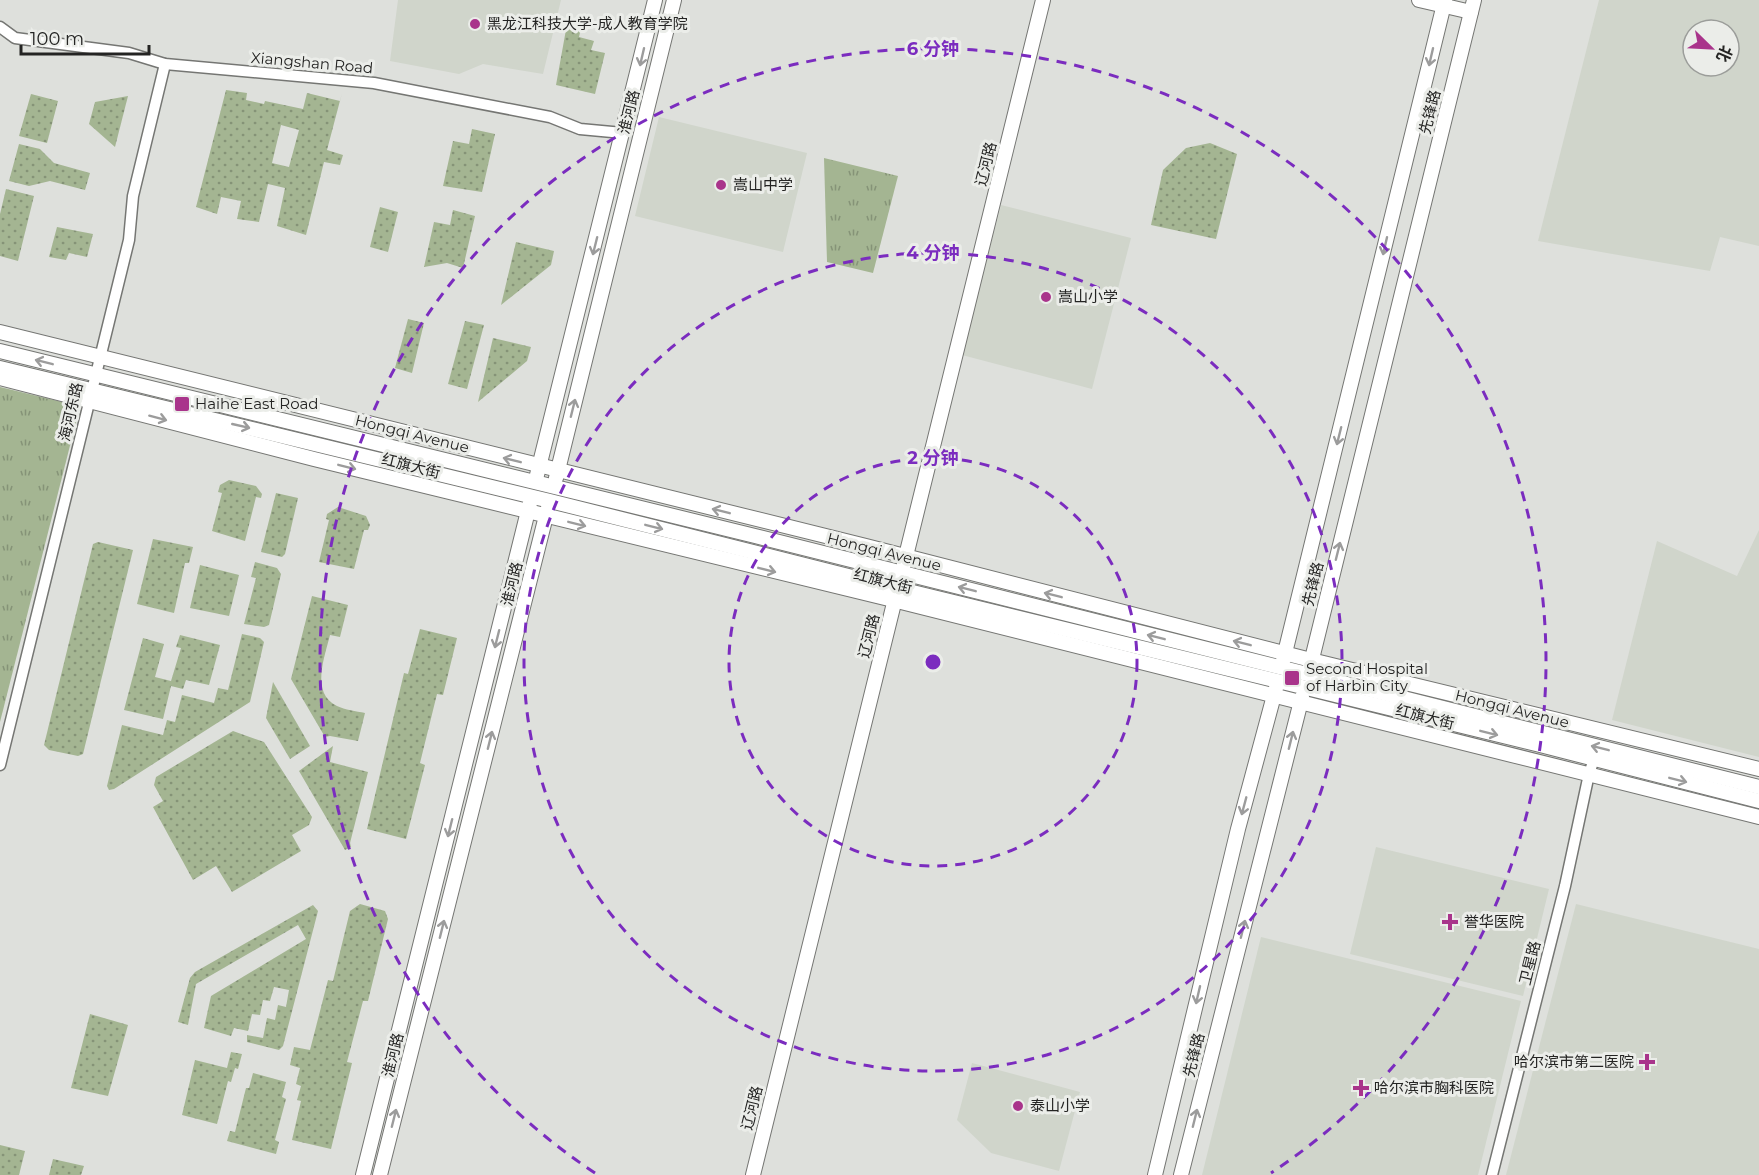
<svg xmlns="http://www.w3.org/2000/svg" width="1759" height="1175" font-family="Montserrat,'Noto Sans SC',sans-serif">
	<defs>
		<pattern id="grass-tufts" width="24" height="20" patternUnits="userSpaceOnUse" patternTransform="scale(1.5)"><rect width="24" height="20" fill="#a4b592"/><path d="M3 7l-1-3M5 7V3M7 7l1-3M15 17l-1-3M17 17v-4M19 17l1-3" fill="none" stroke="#859377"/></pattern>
		<pattern id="garden-dots" width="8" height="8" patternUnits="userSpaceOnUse" patternTransform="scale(1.5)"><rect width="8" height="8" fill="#a4b592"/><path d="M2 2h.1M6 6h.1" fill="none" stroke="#859377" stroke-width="1.8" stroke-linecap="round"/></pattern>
	</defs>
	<rect width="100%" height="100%" fill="#dee0dc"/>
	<!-- built -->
	<g fill="#d0d5cb" fill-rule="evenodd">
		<path d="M398 0H561L543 74 483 64 459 74 390 61Z"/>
		<path d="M1599 0H1759V246L1720 237 1710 271 1538 241ZM1693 30H1729V66H1693Z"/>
		<path d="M659 117 807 153 783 252 635 216Z"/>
		<path d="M1001 205 1131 238 1092 389 962 355Z"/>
		<path d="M1759 530V757L1612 720 1657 541 1737 576Z"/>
		<path d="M1376 847 1549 889 1523 996 1350 954Z"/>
		<path d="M1576 904 1759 949V1175H1506Z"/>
		<path d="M1261 937 1521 1001 1478 1175H1202Z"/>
		<path d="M972 1063 1080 1092 1059 1171 991 1153 957 1120Z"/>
	</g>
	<!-- grass -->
	<g fill="url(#grass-tufts)">
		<path d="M824 158 898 176 873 273 827 262Z"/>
		<path d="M0 387 62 402 72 408 77 418 0 722Z"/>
	</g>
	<!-- garden -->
	<g fill="url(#garden-dots)" fill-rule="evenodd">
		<path d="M567 24 581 28 579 37 594 41 591 50 605 53 595 94 556 85Z"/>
		<path d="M226 90 247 93 246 100 264 104 265 101 303 109 307 93 340 101 342 93 327 150 343 155 340 165 324 162 306 235 277 226 285 188 268 184 259 222 237 219 241 201 221 197 217 214 196 207ZM281 125 299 130 289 167 272 163Z"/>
		<path d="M31 94 58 101 47 143 19 136Z"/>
		<path d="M128 96 115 147 89 124 95 102Z"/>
		<path d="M472 129 495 134 482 192 443 186 453 141 469 144Z"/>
		<path d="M1210 143 1237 154 1216 239 1151 225 1163 170 1186 148Z"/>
		<path d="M19 144 40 149 54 163 90 173 85 190 50 181 29 186 9 181Z"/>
		<path d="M6 189 34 196 18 261 0 256V214Z"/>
		<path d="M380 207 398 212 388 252 370 247Z"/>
		<path d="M453 210 475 216 463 268 447 263 424 267 434 222 450 225Z"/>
		<path d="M57 227 93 234 87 257 69 253 66 260 49 257Z"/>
		<path d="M516 242 554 251 551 265 501 305Z"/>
		<path d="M408 319 424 323 412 373 395 368Z"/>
		<path d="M465 321 484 325 467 389 448 384Z"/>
		<path d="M493 338 531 347 527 361 478 402Z"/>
		<path d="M229 480 256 486 262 494 261 498 256 497 245 541 212 531 222 493 218 492 220 485Z"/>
		<path d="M276 493 298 498 285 554 282 557 261 552Z"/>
		<path d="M338 507 366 516 370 525 368 530H364L354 569 319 562 329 520 326 519 327 514Z"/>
		<path d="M153 539 193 547 189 563H185L174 613 137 604Z"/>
		<path d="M98 542 133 550 83 754 78 756 49 750 44 745 93 544Z"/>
		<path d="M255 562 277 568 281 574 269 625 264 627 244 624 256 578 251 577Z"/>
		<path d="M200 565 239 575 229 616 190 608Z"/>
		<path d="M312 596 348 605 340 637 330 635C325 656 310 693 337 706 345 710 356 711 365 713L358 741 330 736 325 737 291 679Z"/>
		<path d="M420 629 457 638 443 695 437 694 420 763 425 765 406 839 367 829 404 673 408 674Z"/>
		<path d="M242 634 260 638 264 642 250 702 114 789 109 790 107 786 122 725 163 735 167 720 175 722 182 695 214 703 218 688 228 690Z"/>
		<path d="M180 635 220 645 209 685 186 680 183 689 171 686 163 719 124 710 143 638 164 644 155 677 171 681 181 648 176 647Z"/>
		<path d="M273 682 310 746 290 759 266 718Z"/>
		<path d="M233 731 264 742 312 817 309 825 292 835 301 851 232 892 216 866 193 880 153 807 163 801 154 785 156 777Z"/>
		<path d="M333 746 330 762 368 772 350 843 351 847 345 850 299 771Z"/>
		<path d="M360 904 385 911 388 919 368 1001H363L347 1062 352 1063 331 1149 292 1140 301 1101 297 1100 301 1086 296 1084 300 1068 290 1065 294 1047 310 1050 328 980 333 981 350 911Z"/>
		<path d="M313 905 318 911 283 1046 279 1050 247 1042V1035L263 1038 267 1018 275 1020 278 1005 286 1007 289 990 274 987 270 1001 263 1000 260 1015 252 1014 248 1031 234 1028 231 1036 204 1028 211 996 306 939 298 925 196 984 188 1025 178 1022 190 978 195 972Z"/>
		<path d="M90 1014 128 1025 108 1096 71 1088Z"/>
		<path d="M231 1052 242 1054 238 1069 235 1068 231 1082 228 1081 217 1124 182 1115 195 1060 227 1068Z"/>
		<path d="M253 1073 286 1082 282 1097 286 1099 275 1140 279 1142 276 1154 227 1141 230 1131 235 1132 246 1088H249Z"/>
		<path d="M0 1145 25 1151 19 1175H0Z"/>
		<path d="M53 1159 84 1166 81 1175H49Z"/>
	</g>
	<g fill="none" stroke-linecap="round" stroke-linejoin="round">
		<!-- minor casing -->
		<g stroke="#757673" stroke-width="13">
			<g id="minor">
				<path d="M0 27 15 38 129 53 165 64 374 83 550 117 580 129 623 133"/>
				<path d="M0 765 129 240 133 196 165 64"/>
				<path d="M1492 1175 1565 886 1589 774 1594 759"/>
			</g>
		</g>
		<!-- major casing -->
		<g stroke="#757673" stroke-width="16">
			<g id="major">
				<path d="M1419 0 1471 12"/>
				<path d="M0 332 866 546 1311 660 1759 769"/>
				<path d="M0 351 755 536 1759 787"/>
				<path d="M0 368 550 501 892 587 1540 745 1759 801"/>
				<path d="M0 378 314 459 889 599 1759 817"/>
				<path d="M537 475 655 0"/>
				<path d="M556 478 674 0"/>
				<path d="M904 564 1043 0"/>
				<path d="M1283 661 1445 0"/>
				<path d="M1310 667 1474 0"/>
				<path d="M363 1175 530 503"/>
				<path d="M380 1175 548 508"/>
				<path d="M753 1175 896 595"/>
				<path d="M1155 1175 1238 829 1276 688"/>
				<path d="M1181 1175 1302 697"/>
			</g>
		</g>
		<!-- minor -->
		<use href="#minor" stroke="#fff" stroke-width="10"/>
		<!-- major -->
		<use href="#major" stroke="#fff" stroke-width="14"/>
	</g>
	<!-- one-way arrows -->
	<defs><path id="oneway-shaft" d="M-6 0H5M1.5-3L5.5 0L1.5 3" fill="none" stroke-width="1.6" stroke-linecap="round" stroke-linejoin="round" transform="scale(1.5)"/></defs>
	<g stroke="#9c9c9c">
		<use href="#oneway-shaft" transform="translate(642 57) rotate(103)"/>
		<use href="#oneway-shaft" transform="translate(1431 57) rotate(103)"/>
		<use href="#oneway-shaft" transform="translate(595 246) rotate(104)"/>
		<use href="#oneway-shaft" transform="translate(1385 246) rotate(103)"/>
		<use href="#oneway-shaft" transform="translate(44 362) rotate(-166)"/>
		<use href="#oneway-shaft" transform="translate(573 408) rotate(-76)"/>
		<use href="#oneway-shaft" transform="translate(158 418) rotate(15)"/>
		<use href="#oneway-shaft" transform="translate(241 426) rotate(13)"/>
		<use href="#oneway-shaft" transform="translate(1339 436) rotate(104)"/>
		<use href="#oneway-shaft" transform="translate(512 460) rotate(-166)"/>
		<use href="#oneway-shaft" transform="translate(347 467) rotate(14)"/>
		<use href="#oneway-shaft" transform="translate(721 511) rotate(-166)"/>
		<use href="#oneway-shaft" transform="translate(577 524) rotate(14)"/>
		<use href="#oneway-shaft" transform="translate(654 527) rotate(14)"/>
		<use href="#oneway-shaft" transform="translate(1338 551) rotate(-76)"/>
		<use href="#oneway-shaft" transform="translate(767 570) rotate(14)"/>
		<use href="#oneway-shaft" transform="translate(967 589) rotate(-166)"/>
		<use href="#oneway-shaft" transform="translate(1053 595) rotate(-166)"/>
		<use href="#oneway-shaft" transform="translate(1156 637) rotate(-166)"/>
		<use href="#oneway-shaft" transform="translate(497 639) rotate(104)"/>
		<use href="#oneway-shaft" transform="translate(1242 643) rotate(-166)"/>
		<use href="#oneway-shaft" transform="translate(1489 733) rotate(14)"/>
		<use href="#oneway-shaft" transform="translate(490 740) rotate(-76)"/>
		<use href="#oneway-shaft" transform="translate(1291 740) rotate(-76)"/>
		<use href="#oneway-shaft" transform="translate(1600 748) rotate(-166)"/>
		<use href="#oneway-shaft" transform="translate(1678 780) rotate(14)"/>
		<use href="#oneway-shaft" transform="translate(1244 806) rotate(105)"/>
		<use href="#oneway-shaft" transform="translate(450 828) rotate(104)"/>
		<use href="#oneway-shaft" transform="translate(442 929) rotate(-76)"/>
		<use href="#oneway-shaft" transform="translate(1243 929) rotate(-76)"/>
		<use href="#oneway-shaft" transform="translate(1198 995) rotate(103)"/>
		<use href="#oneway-shaft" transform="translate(394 1118) rotate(-76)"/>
		<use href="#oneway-shaft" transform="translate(1195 1118) rotate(-76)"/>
	</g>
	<!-- distance rings -->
	<g fill="none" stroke="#7b2cbf" stroke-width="3" stroke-dasharray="10 8">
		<circle cx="933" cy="662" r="204"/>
		<circle cx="933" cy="662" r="409"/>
		<path d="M595 1173A613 613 0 1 1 1271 1173"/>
	</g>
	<!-- markers -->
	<g fill="#a9348b" stroke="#ebede9" stroke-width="2">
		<circle cx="475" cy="24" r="6"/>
		<circle cx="721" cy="185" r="6"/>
		<circle cx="1046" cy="297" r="6"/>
		<rect x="174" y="396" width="16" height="16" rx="3"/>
		<rect x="1284" y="670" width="16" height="16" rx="3"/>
		<path d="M1447 913h6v6h6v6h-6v6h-6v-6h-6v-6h6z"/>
		<path d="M1644 1053h6v6h6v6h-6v6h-6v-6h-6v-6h6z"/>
		<path d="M1358 1079h6v6h6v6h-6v6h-6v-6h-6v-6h6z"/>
		<circle cx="1018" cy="1106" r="6"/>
	</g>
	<g text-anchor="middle" stroke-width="6" stroke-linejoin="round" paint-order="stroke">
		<!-- poi labels -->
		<g font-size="15" fill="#242423" stroke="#ebede9" text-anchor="start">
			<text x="487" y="29">黑龙江科技大学-成人教育学院</text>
			<text x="733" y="190">嵩山中学</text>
			<text x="1058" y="302">嵩山小学</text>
			<text x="195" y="409">Haihe East Road</text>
			<text x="1306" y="674">Second Hospital<tspan x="1306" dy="17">of Harbin City</tspan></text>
			<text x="1464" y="927">誉华医院</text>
			<text x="1634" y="1067" text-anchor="end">哈尔滨市第二医院</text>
			<text x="1374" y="1093">哈尔滨市胸科医院</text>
			<text x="1030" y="1111">泰山小学</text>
		</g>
		<!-- street labels -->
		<g font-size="15" fill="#242423" stroke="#ebede9">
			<text transform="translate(312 63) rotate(5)" y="5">Xiangshan Road</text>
			<text transform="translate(629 112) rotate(-76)" y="5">淮河路</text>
			<text transform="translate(1430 112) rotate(-76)" y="5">先锋路</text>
			<text transform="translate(986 164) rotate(-76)" y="5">辽河路</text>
			<text transform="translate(71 412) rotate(-77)" y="5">海河东路</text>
			<text transform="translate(412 434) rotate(14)" y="5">Hongqi Avenue</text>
			<text transform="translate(411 466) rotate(14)" y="5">红旗大街</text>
			<text transform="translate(884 552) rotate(14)" y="5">Hongqi Avenue</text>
			<text transform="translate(883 581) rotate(14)" y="5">红旗大街</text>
			<text transform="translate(512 584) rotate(-76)" y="5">淮河路</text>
			<text transform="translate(1313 584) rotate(-76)" y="5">先锋路</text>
			<text transform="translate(869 636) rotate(-76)" y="5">辽河路</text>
			<text transform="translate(1512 709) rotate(14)" y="5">Hongqi Avenue</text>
			<text transform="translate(1425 717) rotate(14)" y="5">红旗大街</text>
			<text transform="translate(1530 963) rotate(-76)" y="5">卫星路</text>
			<text transform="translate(393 1055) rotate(-76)" y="5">淮河路</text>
			<text transform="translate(1194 1055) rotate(-76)" y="5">先锋路</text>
			<text transform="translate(752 1108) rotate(-76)" y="5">辽河路</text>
		</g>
	</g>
	<circle cx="933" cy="662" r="9" fill="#7b2cbf" stroke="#ebede9" stroke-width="3"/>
	<g font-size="18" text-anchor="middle" font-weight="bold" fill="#7b2cbf" stroke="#ebede9" stroke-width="6" stroke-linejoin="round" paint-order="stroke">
		<text x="933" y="55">6 分钟</text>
		<text x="933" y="259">4 分钟</text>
		<text x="933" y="464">2 分钟</text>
	</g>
	<!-- north arrow -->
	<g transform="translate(1711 48) rotate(114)"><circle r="28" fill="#ebede9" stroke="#9b9d9a" stroke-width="1.5"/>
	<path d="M0-4.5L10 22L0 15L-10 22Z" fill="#a9348b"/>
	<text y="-9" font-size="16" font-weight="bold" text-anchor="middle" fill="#242423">北</text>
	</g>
	<!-- scale -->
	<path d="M21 45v9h128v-9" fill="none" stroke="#242423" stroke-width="3"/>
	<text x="30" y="45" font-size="18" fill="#242423" stroke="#ebede9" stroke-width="4.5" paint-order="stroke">100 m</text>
</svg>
